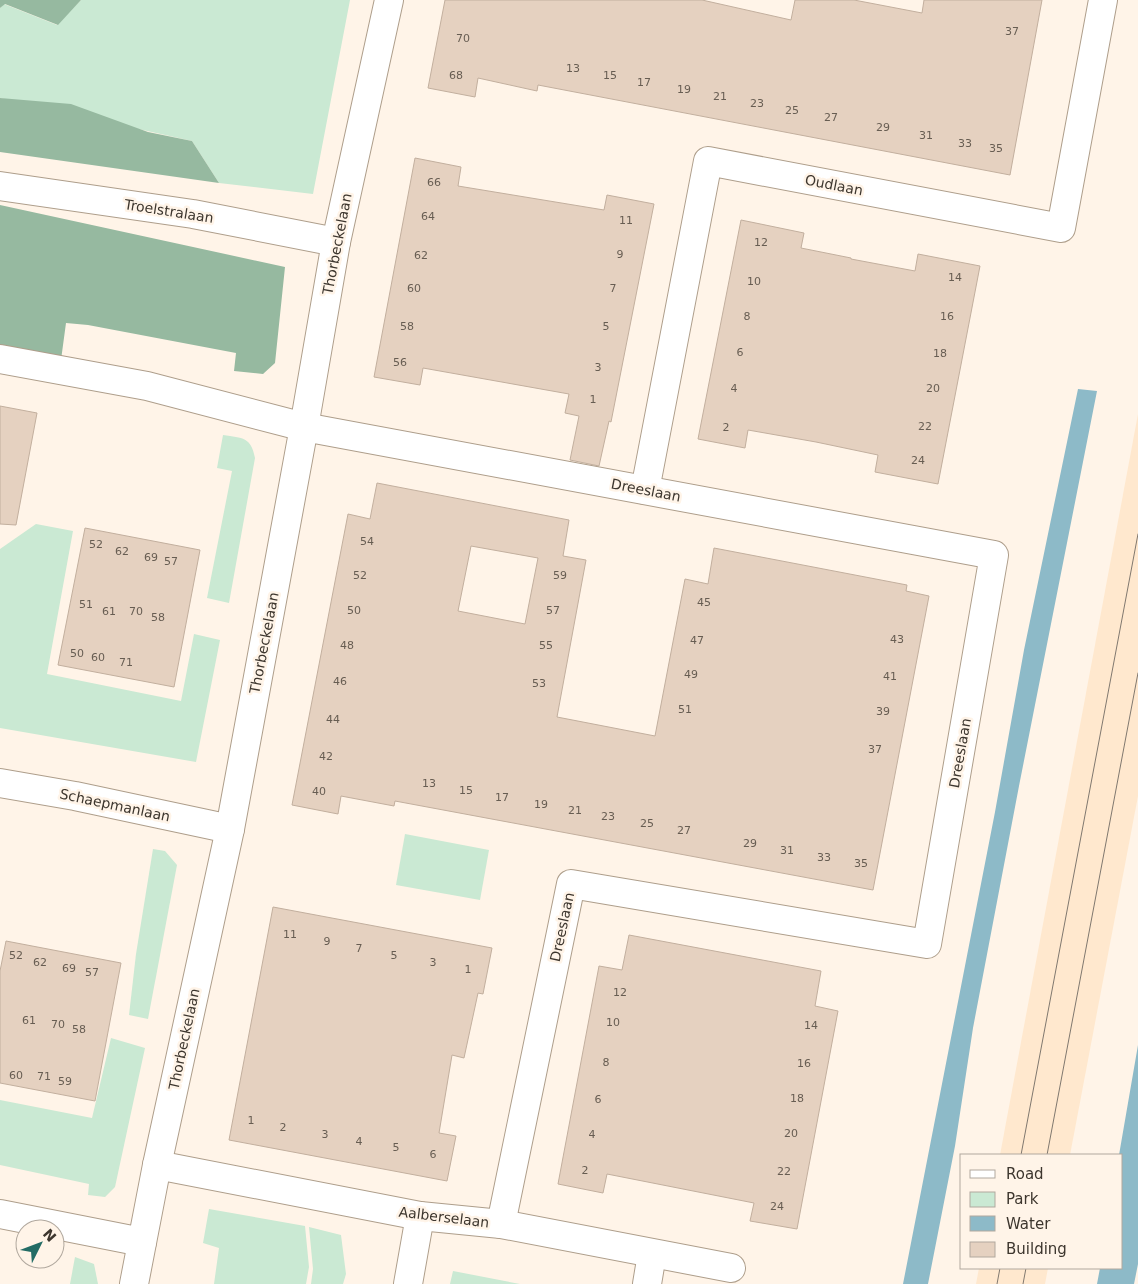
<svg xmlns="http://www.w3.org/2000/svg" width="1138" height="1284" font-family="'DejaVu Sans',sans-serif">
	<rect width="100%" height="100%" fill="#fff4e8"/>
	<!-- built -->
	<g fill="#ffe8ce">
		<path d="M1138 414V796L1070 1155H1000Z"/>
		<path d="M979 1268H1048L1045 1284H976Z"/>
	</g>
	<!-- green -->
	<g fill="#cae9d3">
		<path d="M81 0H350L313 194 219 183 192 141 0 98V8L4 4 57 25Z"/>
		<path d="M223 435C243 438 251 437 255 458L229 603 207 598 232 471 217 468Z"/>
		<path d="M36 524 73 531 47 674 181 701 194 634 220 640 196 762 0 728V549Z"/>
		<path d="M405 834 489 850 480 900 396 885Z"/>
		<path d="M153 849 165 851 177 865 148 1019 129 1015 136 954Z"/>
		<path d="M111 1038 145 1048 115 1187 105 1197 88 1195 89 1184 0 1165V1100L92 1118Z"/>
		<path d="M209 1209 305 1226 309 1267 306 1284H214L219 1248 203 1243Z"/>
		<path d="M309 1227 341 1235 346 1274 343 1284H311L313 1269Z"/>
		<path d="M75 1257 94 1264 98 1284H70Z"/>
		<path d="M453 1271 520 1284H450Z"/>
	</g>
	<!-- forest -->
	<g fill="#96b9a0">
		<path d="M0 0H81L58 25 5 4 0 8Z"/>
		<path d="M0 98 71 104 148 132 192 141 219 183 0 152Z"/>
		<path d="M0 205 285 267 275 363 263 374 234 371 236 353 88 325 66 323 61 360 0 349Z"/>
	</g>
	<!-- water -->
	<g fill="#8dbac8">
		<path d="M1078 389 1097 391 1019 786 973 1028 955 1146 928 1284H903L995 812 1024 650Z"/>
		<path d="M1138 1045V1264L1134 1284H1097L1100 1268H1122V1155H1119Z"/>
	</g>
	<!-- building -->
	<g fill="#e5d1c0" stroke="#c2af9e" fill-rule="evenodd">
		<path d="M445 0H702L791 20 795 0H854L922 13 924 0H1042L1010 175 538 85 537 91 478 78 475 97 428 88Z"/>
		<path d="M415 158 461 167 458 186 604 210 607 195 654 204 611 422 609 421 599 466 570 460 579 416 565 413 569 394 423 368 420 385 374 377Z"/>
		<path d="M741 220 804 233 801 248 851 258V259L915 271 918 254 980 266 938 484 875 472 878 455 816 442 748 430 745 448 698 439Z"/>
		<path d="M0 406 37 413 16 525 0 524Z"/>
		<path d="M377 483 569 520 563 556 586 560 557 717 655 736 685 579 708 584 714 548 907 585 906 591 929 596 873 890 395 801 394 806 341 796 338 814 292 805 348 514 370 519ZM471 546 538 558 525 624 458 611Z"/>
		<path d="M85 528 200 550 174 687 58 665Z"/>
		<path d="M273 907 492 948 483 994 478 993 464 1058 452 1055 439 1133 456 1136 447 1181 229 1140Z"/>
		<path d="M629 935 821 971 815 1006 838 1011 797 1229 750 1221 754 1203 607 1174 603 1193 558 1184 599 966 622 970Z"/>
		<path d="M6 941 121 963 95 1101 0 1083V971Z"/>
	</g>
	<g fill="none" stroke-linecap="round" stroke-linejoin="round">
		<!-- minor casing -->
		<g stroke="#ae9e8b" stroke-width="30">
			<g id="minor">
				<path d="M336 242 389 0"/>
				<path d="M0 359 147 386 304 427 994 555 927 944 571 884 501 1224"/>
				<path d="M645 490 708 161 1061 228 1103 0"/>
				<path d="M0 783 75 796 230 829"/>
				<path d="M157 1165 420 1216 501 1224 731 1268"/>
				<path d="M0 1214 142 1242"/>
				<path d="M408 1284 420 1216"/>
				<path d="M647 1284 652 1254"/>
			</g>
		</g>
		<!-- tertiary casing -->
		<g stroke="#ae9e8b" stroke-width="30">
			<path id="tertiary" d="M0 186 193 214 336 242 304 427 230 829 157 1165 134 1284"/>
		</g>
		<!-- minor -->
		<use href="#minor" stroke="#fff" stroke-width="28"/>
		<!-- tertiary -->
		<use href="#tertiary" stroke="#fff" stroke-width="28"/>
		<!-- tram -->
		<g stroke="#80786f" stroke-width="1">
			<path d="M1021 1155 1138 534"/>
			<path d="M1047 1155 1138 673"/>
			<path d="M997 1284 1000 1268"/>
			<path d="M1023 1284 1026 1268"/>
		</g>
	</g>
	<g text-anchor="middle" stroke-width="5" stroke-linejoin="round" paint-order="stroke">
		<!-- number labels -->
		<g font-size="11" fill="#675d52">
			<text x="1012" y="35">37</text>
			<text x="463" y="42">70</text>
			<text x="573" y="72">13</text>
			<text x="456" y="79">68</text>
			<text x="610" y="79">15</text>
			<text x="644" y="86">17</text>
			<text x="684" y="93">19</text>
			<text x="720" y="100">21</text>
			<text x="757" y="107">23</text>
			<text x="792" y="114">25</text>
			<text x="831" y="121">27</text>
			<text x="883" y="131">29</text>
			<text x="926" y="139">31</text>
			<text x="965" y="147">33</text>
			<text x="996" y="152">35</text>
			<text x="434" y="186">66</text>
			<text x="428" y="220">64</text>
			<text x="626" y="224">11</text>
			<text x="761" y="246">12</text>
			<text x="620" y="258">9</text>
			<text x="421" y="259">62</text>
			<text x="955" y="281">14</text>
			<text x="754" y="285">10</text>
			<text x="414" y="292">60</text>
			<text x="613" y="292">7</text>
			<text x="747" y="320">8</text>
			<text x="947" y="320">16</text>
			<text x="407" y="330">58</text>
			<text x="606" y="330">5</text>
			<text x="740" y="356">6</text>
			<text x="940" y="357">18</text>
			<text x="400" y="366">56</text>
			<text x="598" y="371">3</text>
			<text x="734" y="392">4</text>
			<text x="933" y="392">20</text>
			<text x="593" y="403">1</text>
			<text x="925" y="430">22</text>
			<text x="726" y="431">2</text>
			<text x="918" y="464">24</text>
			<text x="367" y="545">54</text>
			<text x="96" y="548">52</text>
			<text x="122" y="555">62</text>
			<text x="151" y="561">69</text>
			<text x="171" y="565">57</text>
			<text x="360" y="579">52</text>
			<text x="560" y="579">59</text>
			<text x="704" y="606">45</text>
			<text x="86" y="608">51</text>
			<text x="354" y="614">50</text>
			<text x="553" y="614">57</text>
			<text x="109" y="615">61</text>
			<text x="136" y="615">70</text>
			<text x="158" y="621">58</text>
			<text x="897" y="643">43</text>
			<text x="697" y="644">47</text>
			<text x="347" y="649">48</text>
			<text x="546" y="649">55</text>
			<text x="77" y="657">50</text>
			<text x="98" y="661">60</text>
			<text x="126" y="666">71</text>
			<text x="691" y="678">49</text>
			<text x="890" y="680">41</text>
			<text x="340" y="685">46</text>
			<text x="539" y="687">53</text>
			<text x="685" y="713">51</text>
			<text x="883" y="715">39</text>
			<text x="333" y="723">44</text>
			<text x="875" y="753">37</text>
			<text x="326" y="760">42</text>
			<text x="429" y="787">13</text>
			<text x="466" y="794">15</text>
			<text x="319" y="795">40</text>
			<text x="502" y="801">17</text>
			<text x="541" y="808">19</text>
			<text x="575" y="814">21</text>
			<text x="608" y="820">23</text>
			<text x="647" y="827">25</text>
			<text x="684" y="834">27</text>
			<text x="750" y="847">29</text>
			<text x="787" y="854">31</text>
			<text x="824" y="861">33</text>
			<text x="861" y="867">35</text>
			<text x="290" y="938">11</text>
			<text x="327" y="945">9</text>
			<text x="359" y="952">7</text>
			<text x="16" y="959">52</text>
			<text x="394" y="959">5</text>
			<text x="40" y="966">62</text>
			<text x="433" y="966">3</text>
			<text x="69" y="972">69</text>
			<text x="468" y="973">1</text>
			<text x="92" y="976">57</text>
			<text x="620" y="996">12</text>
			<text x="29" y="1024">61</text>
			<text x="613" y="1026">10</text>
			<text x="58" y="1028">70</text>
			<text x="811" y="1029">14</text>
			<text x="79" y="1033">58</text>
			<text x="606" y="1066">8</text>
			<text x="804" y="1067">16</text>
			<text x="16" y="1079">60</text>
			<text x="44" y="1080">71</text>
			<text x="65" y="1085">59</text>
			<text x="797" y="1102">18</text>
			<text x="598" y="1103">6</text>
			<text x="251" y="1124">1</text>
			<text x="283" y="1131">2</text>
			<text x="791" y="1137">20</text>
			<text x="325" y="1138">3</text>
			<text x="592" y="1138">4</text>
			<text x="359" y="1145">4</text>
			<text x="396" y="1151">5</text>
			<text x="433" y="1158">6</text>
			<text x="585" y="1174">2</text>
			<text x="784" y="1175">22</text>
			<text x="777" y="1210">24</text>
		</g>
		<!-- street labels -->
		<g font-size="14" fill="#3d362e" stroke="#fff4e8">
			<text transform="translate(834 185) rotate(11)" y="5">Oudlaan</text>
			<text transform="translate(169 211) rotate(9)" y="5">Troelstralaan</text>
			<text transform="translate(337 244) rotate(-79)" y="5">Thorbeckelaan</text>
			<text transform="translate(646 490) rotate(11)" y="5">Dreeslaan</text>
			<text transform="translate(264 643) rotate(-79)" y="5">Thorbeckelaan</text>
			<text transform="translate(960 753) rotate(-80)" y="5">Dreeslaan</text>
			<text transform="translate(115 805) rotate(12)" y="5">Schaepmanlaan</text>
			<text transform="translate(562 927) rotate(-78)" y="5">Dreeslaan</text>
			<text transform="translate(184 1039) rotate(-78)" y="5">Thorbeckelaan</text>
			<text transform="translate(444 1217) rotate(7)" y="5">Aalberselaan</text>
		</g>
	</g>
	<!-- legend -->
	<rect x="960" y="1154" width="162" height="115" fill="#fff4e8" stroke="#b1a89e"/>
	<rect x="970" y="1170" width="25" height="8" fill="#ffffff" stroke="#b1a89e"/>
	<text x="1006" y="1179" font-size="15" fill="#3d362e">Road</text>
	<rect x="970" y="1192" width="25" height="15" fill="#cae9d3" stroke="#b1a89e"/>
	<text x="1006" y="1204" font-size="15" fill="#3d362e">Park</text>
	<rect x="970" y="1216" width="25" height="15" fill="#8dbac8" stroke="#b1a89e"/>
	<text x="1006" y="1229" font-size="15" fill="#3d362e">Water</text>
	<rect x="970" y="1242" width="25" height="15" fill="#e5d1c0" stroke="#b1a89e"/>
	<text x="1006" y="1254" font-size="15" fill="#3d362e">Building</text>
	<!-- north arrow -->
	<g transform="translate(40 1244) rotate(48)"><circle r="24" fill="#fff4e8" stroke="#b1a89e"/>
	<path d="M0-4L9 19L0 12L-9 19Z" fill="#236c65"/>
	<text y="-8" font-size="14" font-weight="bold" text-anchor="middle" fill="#3d362e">N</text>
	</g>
</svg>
